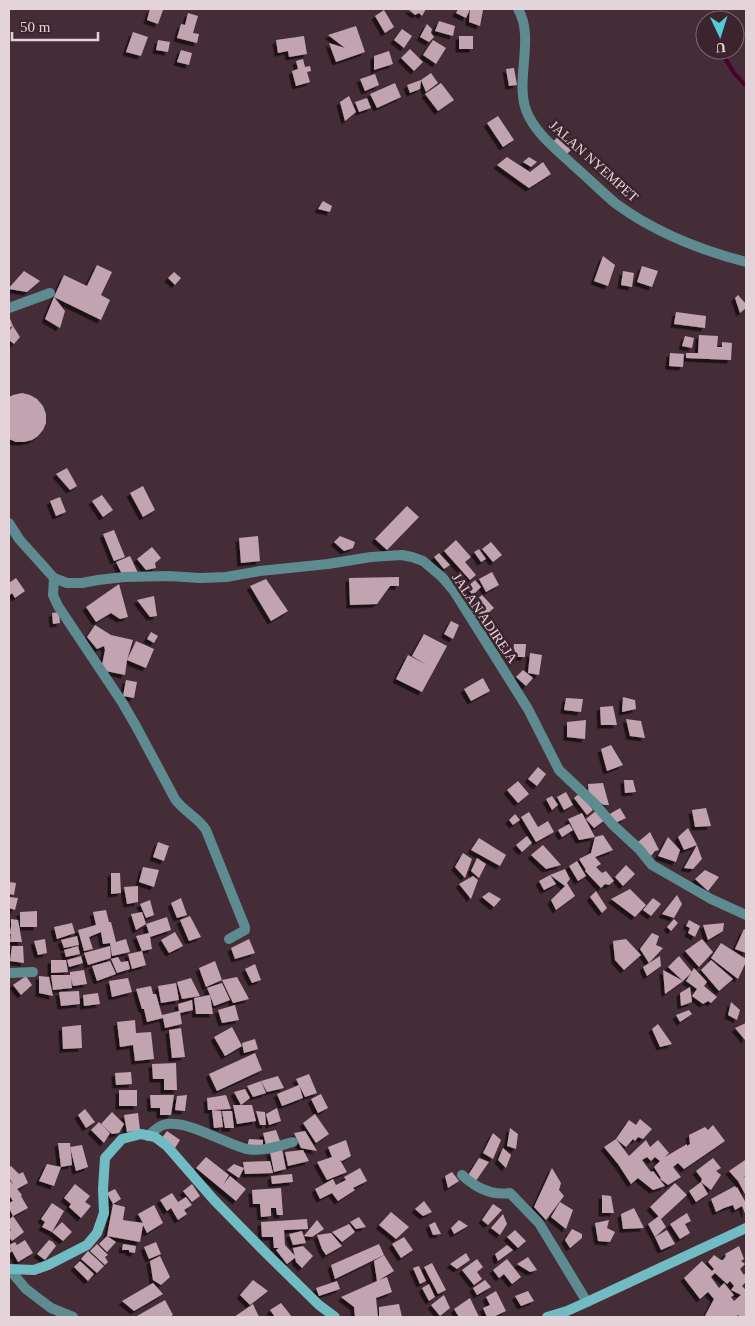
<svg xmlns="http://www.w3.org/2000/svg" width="755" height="1326" font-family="'Times New Roman',serif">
	<defs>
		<filter id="shadow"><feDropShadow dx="-3.5" dy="3.5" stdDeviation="0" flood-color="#0009"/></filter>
	</defs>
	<rect width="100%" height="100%" fill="#452d37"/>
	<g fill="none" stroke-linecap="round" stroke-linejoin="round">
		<!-- stream -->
		<g stroke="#4a012b" stroke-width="4">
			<path d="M717 9 721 20"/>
			<path d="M722 50V53L734 73 746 86"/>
		</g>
	</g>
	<!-- building -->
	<g fill="#c2a4b0" fill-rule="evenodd" filter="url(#shadow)">
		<path d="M150 9 163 10 158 24 147 20Z"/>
		<path d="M408 9H426L422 16 419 13 415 15Z"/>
		<path d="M458 9H470L466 18 456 13Z"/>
		<path d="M470 9 483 10 480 26 469 22Z"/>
		<path d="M384 10 394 27 385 33 375 16Z"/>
		<path d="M188 13 198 16 193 33 199 34 197 43 177 38 181 24 185 25Z"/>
		<path d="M439 21 455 26 453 36 435 31Z"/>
		<path d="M427 24 432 29 431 33 434 37 429 42 420 37Z"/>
		<path d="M356 26 365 52 336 62 329 43 345 48 328 35Z"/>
		<path d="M402 29 412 36 404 48 394 40Z"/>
		<path d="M133 32 148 37 141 56 126 52Z"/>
		<path d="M304 36 307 54 289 57 288 51 278 53 276 40Z"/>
		<rect x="459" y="36" width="14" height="13"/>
		<path d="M158 40 170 42 168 52 156 50Z"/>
		<path d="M433 40 446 48 436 64 423 55Z"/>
		<path d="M410 49 423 62 414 71 401 58Z"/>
		<path d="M181 50 192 53 189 65 177 62Z"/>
		<path d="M389 51 393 64 374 70V56Z"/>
		<path d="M303 59 305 67 310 66 311 71 307 72 310 82 296 86 292 71 298 69 296 61Z"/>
		<path d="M514 68 517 85 509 86 506 69Z"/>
		<path d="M431 73 438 83 426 92 421 80Z"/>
		<path d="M375 74 379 85 365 91 360 79Z"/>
		<path d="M421 80 420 89 410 93 407 85Z"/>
		<path d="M395 83 401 97 377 108 370 94Z"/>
		<path d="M441 83 454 100 438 111 425 94Z"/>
		<path d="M349 96 356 112 345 121 340 102Z"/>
		<path d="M367 98 371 108 359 112 355 102Z"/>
		<path d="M498 116 514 140 503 147 487 123Z"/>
		<path d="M562 132 576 145 567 154 553 142Z"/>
		<path d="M507 157 530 172 543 162 551 174 529 188 497 165Z"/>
		<path d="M529 157 537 162 531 167 523 162Z"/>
		<path d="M323 201 332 206 330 212 318 209Z"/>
		<path d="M603 256 615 265 608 286 594 281Z"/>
		<path d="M97 265 112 272 101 295 110 300 101 320 54 297 64 275 87 286Z"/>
		<path d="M642 266 658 271 652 287 637 282Z"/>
		<path d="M24 271 40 281 27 292 9 289V288Z"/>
		<path d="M623 271 634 273 632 287 621 285Z"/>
		<path d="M174 272 181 278 175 285 168 278Z"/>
		<path d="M738 295 746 304V308L740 313 735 298Z"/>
		<path d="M54 297 65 311 60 328 45 319Z"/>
		<path d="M676 312 706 316 705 328 674 324Z"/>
		<path d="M9 316 13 326 20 337 14 344 9 340V331L13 326 9 328Z"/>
		<path d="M699 335 718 336 717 347H722V342L732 343 731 360 686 358V353H698Z"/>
		<path d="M685 336 694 338 692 348 682 346Z"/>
		<path d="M670 353 684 354 683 367 669 366Z"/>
		<path d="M22 393 30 395 37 399 43 406 46 414V423L43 430 38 436 32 440 24 442H16L9 439V397L13 395Z"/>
		<path d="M67 468 77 486 70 490 56 474Z"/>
		<path d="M143 486 155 510 143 517 130 493Z"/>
		<path d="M102 495 113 510 103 517 92 501Z"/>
		<path d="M60 497 66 512 56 516 50 501Z"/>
		<path d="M407 506 419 517 387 550 375 539Z"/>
		<path d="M114 530 125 557 114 561 103 534Z"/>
		<path d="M258 536 260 561 241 563 239 538Z"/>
		<path d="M340 536 355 542 353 548 344 551 334 542Z"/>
		<path d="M456 540 471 557 465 562 476 575 470 580 444 551Z"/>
		<path d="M491 542 502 555 493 562 482 549Z"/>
		<path d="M152 547 161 558 155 563 156 568 146 570 137 559Z"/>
		<path d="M479 549 486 559 481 562 474 552Z"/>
		<path d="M439 553 450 565 444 569 434 557Z"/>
		<path d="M130 556 138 573 122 574 116 562Z"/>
		<path d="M492 572 499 585 486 592 479 579Z"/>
		<path d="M459 574 468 584 459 592 450 581Z"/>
		<path d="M399 577V586H390L377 604 350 605 349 578Z"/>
		<path d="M16 578 25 591 15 598 12 593 9 596V583Z"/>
		<path d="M266 579 288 611 271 621 250 586Z"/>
		<path d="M475 580 481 587 473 595 466 588Z"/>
		<path d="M119 584 128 617 120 619 111 613 96 622 86 607Z"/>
		<path d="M467 593 474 602 482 595 494 608 479 621 459 599Z"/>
		<path d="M154 596 157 616 150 617 137 600Z"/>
		<path d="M59 612 60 623 53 624 52 613Z"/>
		<path d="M451 621 459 625 453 639 444 634Z"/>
		<path d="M95 625 111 635 133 640 127 660 136 641 154 649 146 668 127 660 125 675 101 670 105 650 104 646 97 649 87 637Z"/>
		<path d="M151 632 158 636 154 643 147 639Z"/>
		<path d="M424 634 447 646 422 692 396 679 408 655 427 665 412 656Z"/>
		<path d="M514 644H526L525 657H513Z"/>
		<path d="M530 653 542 655 539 675 528 673Z"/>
		<path d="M523 670 533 678 526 686 516 677Z"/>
		<path d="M483 678 490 691 471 701 464 689Z"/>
		<path d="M126 680 137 682 134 698 123 696Z"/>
		<path d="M623 697 635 700 636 709 622 712Z"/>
		<path d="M566 698 583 699 581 712 564 710Z"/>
		<path d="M613 706 617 725H601L600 707Z"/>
		<path d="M626 719 641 721 645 738 630 736Z"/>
		<path d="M586 720 585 739 567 737V722Z"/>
		<path d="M611 745 623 765 607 771 601 749Z"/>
		<path d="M538 767 546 774 537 786 528 779Z"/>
		<path d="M624 780H633L636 792 625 793Z"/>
		<path d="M518 781 529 794 518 803 507 790Z"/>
		<path d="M603 783 609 805H604L589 796 588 784Z"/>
		<path d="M566 792 573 805 564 810 557 797Z"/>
		<path d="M580 793 593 810 587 815 574 798Z"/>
		<path d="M552 796 558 805 552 810 546 799Z"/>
		<path d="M620 808 626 818 613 824 608 815Z"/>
		<path d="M706 808 711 826 695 827 692 810Z"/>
		<path d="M597 810 605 820 594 828 586 819Z"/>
		<path d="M529 812 538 827 548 821 554 832 536 842 521 817Z"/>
		<path d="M582 813 595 837 603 835 613 850 595 857 601 864 596 867 602 873 606 871 614 881 609 885 605 884 601 888 585 871 586 870 579 859 591 853 595 837 579 840 568 819Z"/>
		<path d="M515 814 520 820 513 825 509 820Z"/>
		<path d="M569 824 573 830 562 837 558 830Z"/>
		<path d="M688 828 697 845 702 859 693 869 684 868 697 845 684 850 678 837Z"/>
		<path d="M650 832 659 850 655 851 651 856 638 842Z"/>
		<path d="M527 836 532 843 522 852 516 845Z"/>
		<path d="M668 837 680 850 676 862 658 856Z"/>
		<path d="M479 838 506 855 500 866 471 850Z"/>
		<path d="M158 842 169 846 164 861 153 857Z"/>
		<path d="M543 845 561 865 546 869 531 855Z"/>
		<path d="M463 853 472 859 465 878 455 867Z"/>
		<path d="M477 858 486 864 479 878 471 871Z"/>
		<path d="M577 861 586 876 578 881 569 866Z"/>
		<path d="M626 865 635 874 623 886 615 877Z"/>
		<path d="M143 867 159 870 154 887 139 882Z"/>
		<path d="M565 869 570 879 567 883 575 896 556 910 551 900 565 886 550 875 556 884 544 890 539 881 550 875Z"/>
		<path d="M705 870 719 877 708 891 695 879Z"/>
		<path d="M111 873H120L121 893 111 894Z"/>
		<path d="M473 876 478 880 471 899 459 884Z"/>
		<path d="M9 882 16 883 14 895 9 894Z"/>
		<path d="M138 886V902L127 904 124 887Z"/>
		<path d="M630 889 646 905 635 917 611 899Z"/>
		<path d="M596 891 607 908 602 913 590 897Z"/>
		<path d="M489 892 501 899 494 907 482 897Z"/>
		<path d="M677 895 682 904 674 918 662 914Z"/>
		<path d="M9 897 18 898 15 910 9 908Z"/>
		<path d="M181 898 187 915 177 918 171 903Z"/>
		<path d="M653 898 661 904 651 916 643 910Z"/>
		<path d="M150 900 154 915 146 918 140 904Z"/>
		<path d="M106 910 109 922H111L116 942 126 939 130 952 112 956 110 943 103 944 101 932 89 937 93 949 84 951 78 930 96 925 93 912Z"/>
		<path d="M37 911V927H20V912Z"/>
		<path d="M142 912 146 924 136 930 131 914Z"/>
		<path d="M190 916 201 937 189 941 180 920Z"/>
		<path d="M167 917 171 930 150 937 152 949 142 951 146 965 132 969 128 954 142 951 136 936 149 933 146 924Z"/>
		<path d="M11 919 18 920 22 942H10L11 934H9V927H10L11 932Z"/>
		<path d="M674 919 678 923 671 931 667 927Z"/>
		<path d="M689 920 700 926 695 937 688 933 690 928 686 926Z"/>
		<path d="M72 923 75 933 57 939 54 927Z"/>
		<path d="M724 923 723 931 708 940 703 925Z"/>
		<path d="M744 929 746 931V953L735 949Z"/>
		<path d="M175 932 183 946 169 953 161 940Z"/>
		<path d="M652 933 659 936 656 945 663 948 649 963 640 949Z"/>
		<path d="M77 936 79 945 64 948 61 940Z"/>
		<path d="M45 939 47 953 38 955 34 941Z"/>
		<path d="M249 939 255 953 235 959 231 948Z"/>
		<path d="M626 939 641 955 624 970 615 960 613 941Z"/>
		<path d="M702 939 713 952 699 967 685 951Z"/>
		<path d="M721 943 746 959V962L738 979 711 958Z"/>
		<path d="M12 946H23L24 963 10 961Z"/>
		<path d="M78 946 80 954 66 957 64 950Z"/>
		<path d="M110 946 111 958 88 965 84 953Z"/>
		<path d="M81 956 83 963 69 967 67 960Z"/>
		<path d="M660 956 661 966 647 976 643 967Z"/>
		<path d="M679 956 692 972 683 981 668 967Z"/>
		<path d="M118 957 121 962 128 961 130 969 117 973 111 959Z"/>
		<path d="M51 960H66L68 972 51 973Z"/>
		<path d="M711 960 733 979 719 991 701 970Z"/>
		<path d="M110 961 116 974 97 981 92 966Z"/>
		<path d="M215 961 222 980 206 987 199 968Z"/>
		<path d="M255 964 261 980 252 983 245 969Z"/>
		<path d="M694 968 707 982 704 986 717 997 711 1003 708 1001 703 1004 692 996 697 989 686 981Z"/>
		<path d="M84 970 87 984 73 986 71 979 72 988 53 990 51 975H70V972Z"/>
		<path d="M663 970 683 981 665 994Z"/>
		<path d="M26 976 32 985 21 995 13 985Z"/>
		<path d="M39 976 49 977 53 996 39 993Z"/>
		<path d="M237 977 249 999 233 1003 222 980Z"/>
		<path d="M128 978 132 992 112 997 109 981Z"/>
		<path d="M191 978 200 996 182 999 177 982Z"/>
		<path d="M176 983 179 1000 161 1003 158 986Z"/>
		<path d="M222 983 230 1000 214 1006 210 995 213 1014H196L194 998 210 995 207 988Z"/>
		<path d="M151 986 153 994H156L162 1015 179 1011 178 1004 192 1000 193 1010 180 1013 182 1024 165 1028 163 1018 147 1022 144 1009H142L136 989Z"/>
		<path d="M690 987 692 1002 681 1006 680 993Z"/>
		<path d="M79 991 80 1004 61 1006 59 992Z"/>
		<path d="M98 993 100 1004 84 1006 83 995Z"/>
		<path d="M731 1002 740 1010 737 1020 728 1015Z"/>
		<path d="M235 1005 239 1020 222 1023 218 1010Z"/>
		<path d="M689 1010 692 1014 680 1022 676 1015Z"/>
		<path d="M135 1020 136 1033 151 1032 154 1059 135 1061 133 1045 120 1047 117 1022Z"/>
		<path d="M746 1023V1039L745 1040 735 1028Z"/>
		<path d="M658 1024 672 1044 660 1047 652 1029Z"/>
		<path d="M81 1025 82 1048 63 1049 62 1027Z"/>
		<path d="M232 1027 242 1046 225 1056 214 1037Z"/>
		<path d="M181 1028 185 1057 172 1058 169 1030Z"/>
		<path d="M255 1039 258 1049 244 1053 242 1043Z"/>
		<path d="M255 1053 262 1070 217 1091 209 1074Z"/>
		<path d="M176 1063 177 1090H164V1079H153L152 1064Z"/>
		<path d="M131 1072 132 1084 116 1085 115 1073Z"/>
		<path d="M309 1074 317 1093 305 1097 299 1085 303 1098 282 1106 277 1094 299 1085 296 1079Z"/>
		<path d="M278 1076 284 1088 267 1092 261 1081Z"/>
		<path d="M261 1081 266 1093 253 1097 247 1086Z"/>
		<path d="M245 1089 250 1098 241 1105 234 1092Z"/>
		<rect x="119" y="1090" width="18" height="16"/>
		<path d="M321 1094 328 1108 318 1113 311 1099Z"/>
		<path d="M150 1095H174L171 1115H160V1108H151Z"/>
		<path d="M187 1095 185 1111 175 1110 177 1096Z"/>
		<path d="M226 1095 231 1109 212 1110 221 1111 223 1127 214 1128 212 1110H208L207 1098Z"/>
		<path d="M233 1105H252L256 1121 237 1124Z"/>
		<path d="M277 1108 281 1121 269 1125 266 1114Z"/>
		<path d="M85 1109 95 1122 86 1128 78 1115Z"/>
		<path d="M222 1111H232L234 1128H225Z"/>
		<path d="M256 1111 265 1112 266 1125H260Z"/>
		<path d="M112 1112 124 1124 119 1133 112 1134 101 1124Z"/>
		<path d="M138 1113 140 1130 127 1132 124 1115Z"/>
		<path d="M315 1114 329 1134 316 1143 303 1123Z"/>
		<path d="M640 1119 652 1129 643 1139 638 1137 635 1141 633 1139 626 1147 616 1139 629 1120 636 1125Z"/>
		<path d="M99 1122 110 1133 104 1143 91 1130Z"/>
		<path d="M713 1125 725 1141 684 1169 678 1163 673 1167 681 1177 668 1185 660 1179 661 1178 654 1167 660 1161 655 1157 651 1161 647 1157 642 1160 651 1172 653 1171 665 1186 653 1190 638 1178 631 1184 618 1164 604 1147 616 1139 629 1156 646 1140 650 1147 658 1140 669 1153 665 1157 687 1144V1146L690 1144 689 1135 705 1127 708 1130Z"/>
		<path d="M510 1128 518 1134 516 1149 507 1146Z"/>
		<path d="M276 1130 280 1141 266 1145 263 1133Z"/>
		<path d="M167 1131 180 1140 175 1148 161 1139Z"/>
		<path d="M305 1131 317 1151 301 1148 294 1133Z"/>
		<path d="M493 1133 501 1140 493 1159 483 1153Z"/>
		<path d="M249 1139 263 1140V1146L247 1147Z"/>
		<path d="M346 1140 351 1156 342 1161 340 1160 347 1172 327 1180 317 1162 332 1157 328 1147Z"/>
		<path d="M58 1143H70L72 1165 61 1167 54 1186 39 1181 47 1164 61 1167Z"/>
		<path d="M82 1145 88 1167 76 1171 70 1147Z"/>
		<path d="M503 1148 511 1155 506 1168 498 1160Z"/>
		<path d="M282 1149 286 1169 274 1172 270 1152Z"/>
		<path d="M303 1150 309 1161 288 1166 285 1152Z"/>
		<path d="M206 1157 229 1175 223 1185 230 1176 246 1189 236 1201 196 1168Z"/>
		<path d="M479 1158 489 1162 473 1185 467 1177Z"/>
		<path d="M713 1158 721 1168 716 1171 721 1175 711 1190 701 1182 708 1194 696 1202 689 1191 701 1182 702 1179 696 1171Z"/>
		<path d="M745 1160 746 1163V1175L743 1178 746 1176V1196L738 1181 729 1171Z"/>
		<path d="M270 1161 273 1173 245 1174 243 1162Z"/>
		<path d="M234 1164 244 1168 239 1178 227 1170Z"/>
		<path d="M11 1166 19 1174 23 1172 28 1183 17 1189 22 1195 21 1196 28 1208 13 1216 24 1232 12 1241 9 1237V1232L11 1230 9 1227V1220L13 1216 9 1208V1203L13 1201 9 1195V1180L14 1185 9 1178V1168Z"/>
		<path d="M360 1168 367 1181 353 1188 355 1190 338 1201 332 1193 320 1199 315 1189 333 1179 336 1185 346 1180 344 1177Z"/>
		<path d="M552 1168 561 1183 559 1190 564 1196 546 1220 534 1207Z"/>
		<path d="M452 1172 459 1181 448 1188 445 1176Z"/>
		<path d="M292 1174 293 1182 272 1184 271 1176Z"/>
		<path d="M675 1183 687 1195 661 1219 650 1207Z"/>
		<path d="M75 1184 90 1196 85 1202 91 1206 81 1218 69 1207 71 1204 64 1198Z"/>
		<path d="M192 1184 200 1196 192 1202 183 1191Z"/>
		<path d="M735 1186 736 1188 737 1187 746 1203V1216L742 1206 735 1210 733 1205 724 1208 716 1212 711 1199Z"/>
		<path d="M281 1188 283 1215H277L276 1208H271V1216L261 1217 260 1204H253L252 1190Z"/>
		<path d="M115 1189 121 1199 113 1204 125 1207 123 1220 143 1223 138 1214 154 1205 163 1223 147 1233 143 1225 140 1242 107 1236 116 1242 107 1252 99 1244 107 1236 113 1204 107 1193Z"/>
		<path d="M172 1193 178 1202 186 1197 192 1205 184 1210 187 1214 178 1220 171 1208 167 1211 160 1200Z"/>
		<path d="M602 1195 611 1196 614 1213H602Z"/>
		<path d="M424 1201 432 1212 423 1216 415 1209Z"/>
		<path d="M560 1202 573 1210 566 1229 551 1217Z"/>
		<path d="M52 1203 64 1211 52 1232 42 1227 45 1222 41 1219Z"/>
		<path d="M493 1204 502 1210 488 1225 482 1220Z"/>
		<path d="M634 1208 644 1228 623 1229 621 1214Z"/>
		<path d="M391 1212 409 1227 396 1239 379 1225Z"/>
		<path d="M687 1213 691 1221 685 1224 690 1233 680 1239 670 1224Z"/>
		<path d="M503 1214 507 1224 500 1235 491 1228Z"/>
		<path d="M659 1216 666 1227 655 1237 648 1224Z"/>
		<path d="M359 1217 366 1227 356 1229 350 1222Z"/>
		<path d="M307 1219 308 1229 284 1230 285 1245 296 1257 287 1264 276 1250 279 1248H274L273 1237H262L261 1222Z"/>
		<path d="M317 1220 324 1229 312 1237 304 1236Z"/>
		<path d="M459 1220 468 1226 454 1234 451 1228Z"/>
		<path d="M609 1220 607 1228 615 1232 610 1242 598 1241 595 1223Z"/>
		<path d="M62 1222 72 1232 63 1241 52 1232Z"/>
		<path d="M435 1222 441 1234 433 1235 429 1225Z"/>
		<path d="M349 1224 355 1232 342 1242 332 1232Z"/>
		<path d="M572 1229 582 1234V1238L570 1248 565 1240Z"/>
		<path d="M515 1230 526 1241 518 1248 507 1237Z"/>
		<path d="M667 1230 675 1244 661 1250 655 1237Z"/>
		<path d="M302 1231 306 1243 293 1245 289 1234Z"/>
		<path d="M331 1233 342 1246 326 1255 322 1249 317 1235Z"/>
		<path d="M404 1237 413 1250 401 1258 392 1244Z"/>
		<path d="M25 1240 33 1253 18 1262 12 1251 9 1254V1247L12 1251 9 1245 15 1242 17 1245Z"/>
		<path d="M49 1240 53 1242 56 1246 45 1260 37 1254Z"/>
		<path d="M156 1242 161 1254 149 1259 144 1247Z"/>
		<path d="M97 1244 108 1255 105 1257 108 1262 105 1265 90 1251Z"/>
		<path d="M123 1244 136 1246 135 1253 129 1252V1250H122Z"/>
		<path d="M379 1244 384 1255 335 1279 331 1265Z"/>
		<path d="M507 1245 513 1250 498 1261 495 1254Z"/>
		<path d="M303 1246 313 1256 302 1268 296 1262 293 1248Z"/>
		<path d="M739 1246 744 1259 741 1261 745 1264 740 1269 744 1275 746 1272V1282L742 1286 746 1290 745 1292 746 1294V1317H737L739 1315H738L735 1317H706L705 1316 714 1299 708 1292 700 1299 684 1278 702 1261 712 1271 714 1269 708 1262 714 1255 721 1260H723L726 1256 725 1254ZM715 1273 727 1284 730 1281 734 1286 731 1290 741 1295 734 1301 731 1297 734 1295 724 1283 719 1288 711 1277Z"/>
		<path d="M88 1251 104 1266 97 1273 81 1259Z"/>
		<path d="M466 1253 470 1260 457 1269 450 1264Z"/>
		<path d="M384 1255 394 1271 379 1280 387 1277 392 1292 376 1298 378 1317H355L354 1307 341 1297 377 1281 374 1261Z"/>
		<path d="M160 1256 170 1277 161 1285 153 1280 150 1261Z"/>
		<path d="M528 1257 537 1270 530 1272 517 1264Z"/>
		<path d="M477 1259 483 1267 477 1272 482 1279 474 1285 462 1270Z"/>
		<path d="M507 1259 521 1277 512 1284 504 1274 499 1278 493 1270Z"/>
		<path d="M80 1261 94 1274 88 1281 74 1267Z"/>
		<path d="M432 1263 446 1290 438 1294 424 1267Z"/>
		<path d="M419 1266 426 1281 420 1284 413 1268Z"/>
		<path d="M253 1280 268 1291 250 1305 240 1295Z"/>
		<path d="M485 1280 491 1287 477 1295 473 1288Z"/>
		<path d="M337 1281 340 1289 319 1296 316 1288Z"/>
		<path d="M153 1283 163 1294 134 1311 122 1301Z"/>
		<path d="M429 1284 435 1297 429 1301 422 1288Z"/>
		<path d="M496 1291 506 1311 493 1317H487L483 1308 490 1305 486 1297Z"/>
		<path d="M528 1291 534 1301 521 1306 515 1296Z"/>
		<path d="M444 1295 450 1308 440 1316 431 1305Z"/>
		<path d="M470 1298 479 1317H459L454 1309Z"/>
		<path d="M165 1300 173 1315 169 1317H140L137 1316Z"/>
		<path d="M281 1303 292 1317H275L270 1310Z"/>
		<path d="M253 1304 259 1317H234Z"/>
		<path d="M399 1304 402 1317H379V1307Z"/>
	</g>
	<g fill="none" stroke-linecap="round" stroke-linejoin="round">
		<!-- street -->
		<g stroke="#5e8b90" stroke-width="10">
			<path d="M518 9C535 37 515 80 526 110 534 132 556 149 573 165 587 177 601 191 615 203 654 232 700 250 746 262"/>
			<path d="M9 308 50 293"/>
			<path d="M9 523 19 539 54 578 67 583H82L98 580 124 577 169 576 200 578 226 577 260 571 328 564 371 557 402 555 412 557 423 561 442 577 454 591 528 709 559 770 596 805 612 824 639 849 652 865 711 899 746 915"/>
			<path d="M54 578 53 595 58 606 122 702 137 728 175 799C184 812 198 817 206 830L245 927V930L229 939"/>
			<path d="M9 973 33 972"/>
			<path d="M148 1136C153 1132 157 1127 163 1125 185 1118 225 1144 247 1149 262 1152 278 1146 293 1142"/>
			<path d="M462 1175C476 1188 491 1196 510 1193L539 1223 587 1302"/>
			<path d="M9 1269 26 1289 51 1308 73 1317"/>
		</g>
		<!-- secondary -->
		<g stroke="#71bcc3" stroke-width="10">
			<path d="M9 1269 34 1270 48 1265 87 1245 97 1233 104 1213 103 1189 105 1158 122 1139 141 1134 155 1137 167 1146 214 1200 267 1254 319 1305 335 1317"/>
			<path d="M547 1317 567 1311 587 1302 746 1228"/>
		</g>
	</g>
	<g text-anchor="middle" stroke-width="5" stroke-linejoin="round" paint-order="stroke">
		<!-- street labels -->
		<g font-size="14" fill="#e4d4da" stroke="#3b242d">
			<text transform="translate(594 161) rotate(42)" y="5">JALAN NYEMPET</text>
			<text transform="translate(485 618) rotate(56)" y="5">JALAN ADIREJA</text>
		</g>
	</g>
	<!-- border -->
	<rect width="755" height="1326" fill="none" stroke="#e4d4da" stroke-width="20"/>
	<!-- north arrow -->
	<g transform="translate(720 35) rotate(176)"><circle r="24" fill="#3b242d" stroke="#7f6a72"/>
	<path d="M0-4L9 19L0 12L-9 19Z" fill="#52cbd7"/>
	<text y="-8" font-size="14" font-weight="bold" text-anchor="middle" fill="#e4d4da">U</text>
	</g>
	<!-- scale -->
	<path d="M12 32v8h86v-8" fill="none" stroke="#e4d4da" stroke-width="2.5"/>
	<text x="20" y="32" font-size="15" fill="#e4d4da" stroke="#3b242d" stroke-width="4" paint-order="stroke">50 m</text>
</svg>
